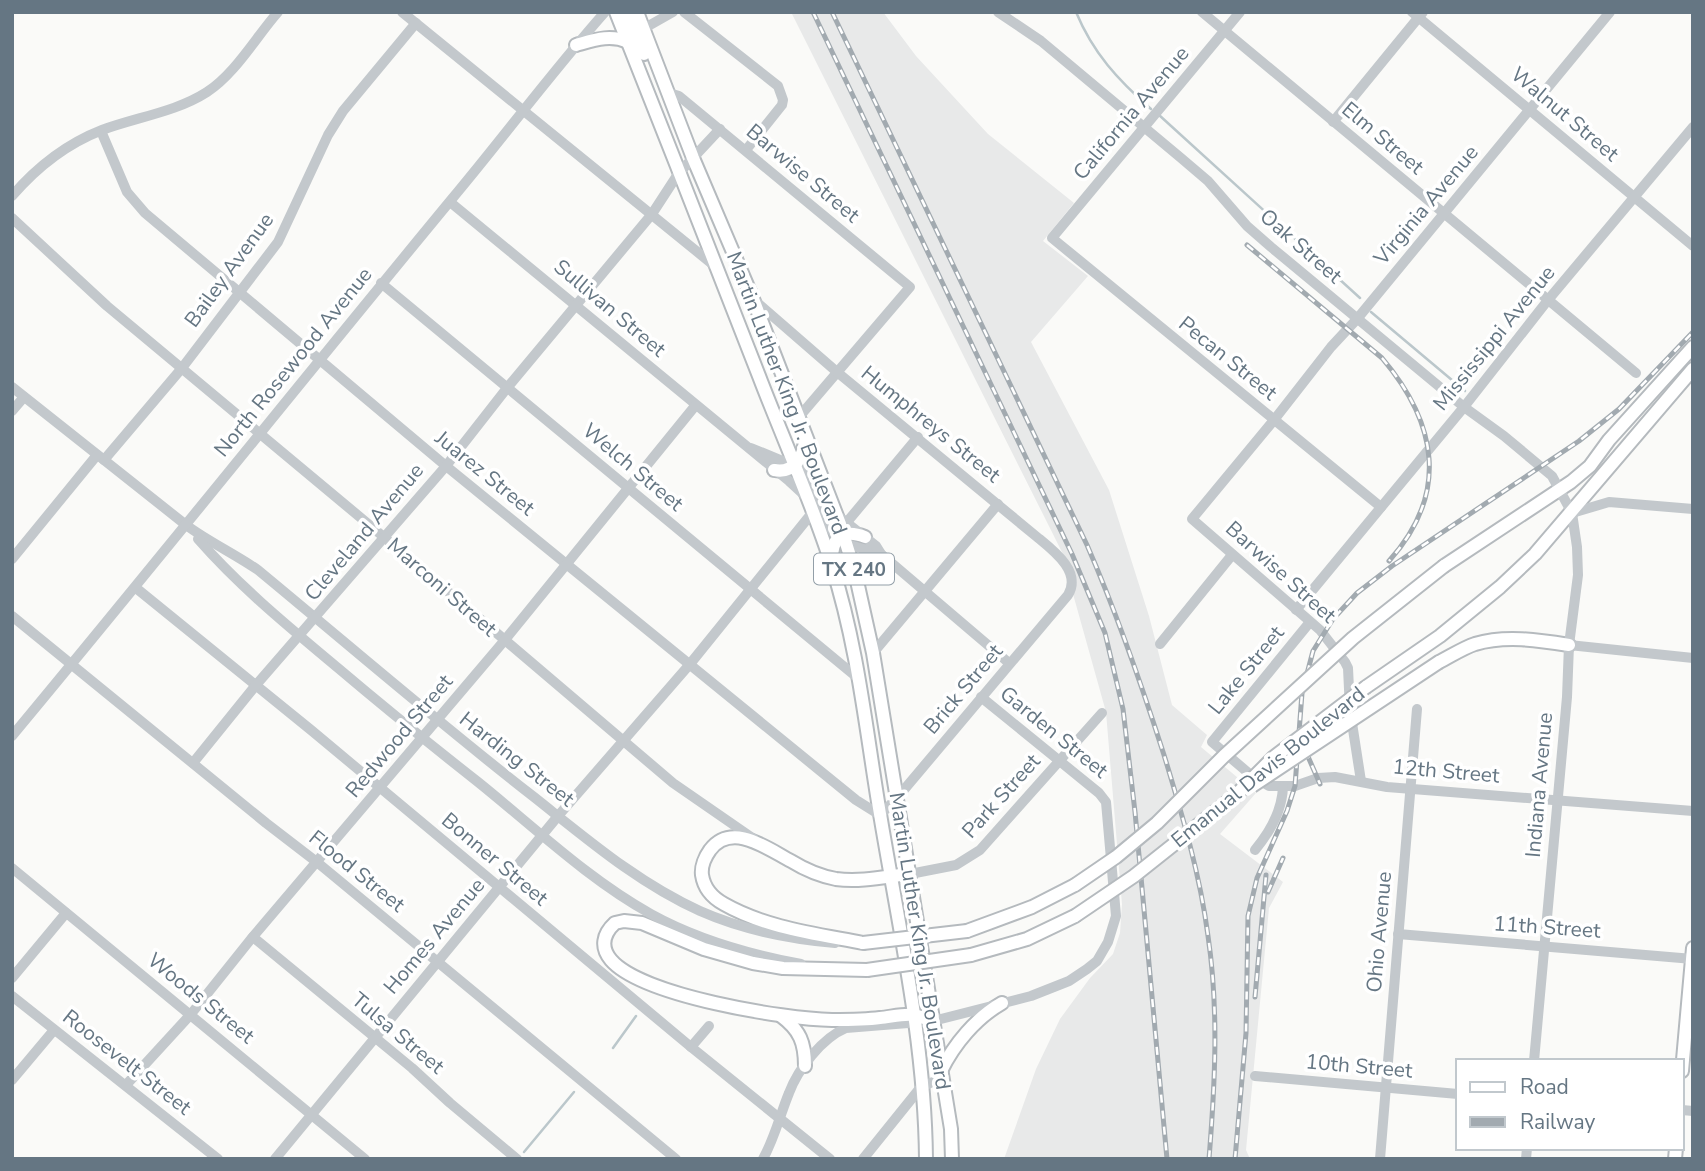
<svg xmlns="http://www.w3.org/2000/svg" width="1705" height="1171" font-family="'Nunito Sans',sans-serif">
	<rect width="100%" height="100%" fill="#fafaf8"/>
	<!-- built -->
	<path fill="#e8e9e9" d="M791 12H883L916 56 988 134 1074 203 1043 241 1088 276 1031 342 1109 490 1149 616 1172 705 1207 735 1201 747 1256 793 1220 834 1283 882 1269 908 1246 1150 1250 1159H1004L1036 1069 1060 1019 1090 978 1113 954 1120 933 1122 904 1106 712 1073 594 1077 582Z"/>
	<g fill="none" stroke-linecap="round" stroke-linejoin="round">
		<!-- stream -->
		<g stroke="#bbc7cb" stroke-width="2.5">
			<path d="M1076 12C1093 53 1118 80 1151 109"/>
			<path d="M1159 115 1360 298"/>
			<path d="M1371 312 1465 391"/>
			<path d="M613 1048 636 1016"/>
			<path d="M524 1152 574 1092"/>
		</g>
		<!-- major casing -->
		<g stroke="#b5babe" stroke-width="16">
			<g id="major">
				<path d="M616 12C664 133 712 255 759 376 783 439 812 502 832 566 858 647 866 731 880 814 899 928 925 1043 926 1159"/>
				<path d="M627 12 644 54"/>
				<path d="M637 12 693 158 753 299 840 524 855 572 873 653 951 1129 952 1159"/>
				<path d="M576 45C594 40 610 34 628 42"/>
				<path d="M774 470C794 474 804 457 805 439"/>
				<path d="M832 559C832 536 844 529 865 537"/>
				<path d="M1444 566 1571 482 1590 466 1609 440 1693 347"/>
				<path d="M1439 662C1451 656 1463 648 1475 644 1505 635 1538 640 1569 645"/>
				<path d="M1366 687 1440 636 1500 587 1535 554 1693 369"/>
				<path d="M967 931 1032 907 1075 885"/>
				<path d="M863 943C817 934 766 928 724 904 713 898 704 888 702 875 701 867 705 857 710 850 732 821 768 849 791 861 804 869 820 876 836 879 857 882 879 878 900 875"/>
				<path d="M971 955 1027 939 1075 916"/>
				<path d="M867 970 783 968 753 963 704 949 642 923 624 921 615 923C603 934 600 947 611 960 642 996 784 1019 832 1020 848 1020 865 1020 880 1018 891 1017 902 1014 913 1015 919 1016 927 1019 933 1021"/>
				<path d="M781 1016C800 1030 805 1043 805 1066"/>
				<path d="M941 1071C954 1044 976 1018 1002 1003"/>
				<path d="M1682 1071 1693 948"/>
				<path d="M1675 1159 1676 1148"/>
			</g>
		</g>
		<!-- minor -->
		<g stroke="#c3c8cc" stroke-width="10">
			<path d="M402 12 716 267"/>
			<path d="M684 12 778 86 783 100 782 105 746 150"/>
			<path d="M998 12 1041 41 1181 158 1208 181 1247 226 1271 247 1464 407 1504 436 1552 476 1572 513 1577 547 1578 575 1569 645 1567 697 1534 1061"/>
			<path d="M1202 12 1636 373"/>
			<path d="M1240 12 1052 238 1381 507"/>
			<path d="M1412 12 1693 246"/>
			<path d="M643 29 673 12"/>
			<path d="M669 93 679 96 910 287 799 417"/>
			<path d="M1333 122 1423 12"/>
			<path d="M101 131 127 192 145 213 446 466 856 800 880 815 897 798 1068 595C1082 572 1054 551 1037 537L837 372 754 300"/>
			<path d="M12 196C37 167 66 144 102 130 137 117 176 112 207 92 235 74 256 37 278 12"/>
			<path d="M450 202 789 481 813 503 837 538 846 544 881 554"/>
			<path d="M12 218 107 306 385 538 673 783 754 839"/>
			<path d="M381 283 859 679"/>
			<path d="M12 387 186 525C209 542 235 554 258 570 350 646 440 724 534 797 587 839 638 883 700 911 743 930 789 939 835 943"/>
			<path d="M12 411 24 397"/>
			<path d="M751 448 802 469 807 474 823 504 876 546 881 554 1009 663"/>
			<path d="M104 460 182 368 278 242 328 135 343 111 416 23"/>
			<path d="M1572 513 1609 502 1693 509"/>
			<path d="M847 522 918 437"/>
			<path d="M198 539C240 587 289 627 338 668 384 707 431 745 478 782 534 827 588 879 651 914 698 940 748 954 801 964"/>
			<path d="M12 559 97 455"/>
			<path d="M136 588 311 730 691 1047 830 1159"/>
			<path d="M1296 610 1464 407 1548 300 1693 127"/>
			<path d="M12 616 266 823 318 863 676 1159"/>
			<path d="M1310 622 1212 742 1252 776 1269 786H1295L1318 778 1335 777 1387 787 1693 811"/>
			<path d="M1160 644 1232 555"/>
			<path d="M1569 645 1693 658"/>
			<path d="M873 653 998 504"/>
			<path d="M12 736C160 558 304 378 451 200 503 138 551 73 605 12"/>
			<path d="M193 763 256 685 446 466 507 388 652 214 678 174 720 129"/>
			<path d="M1361 781 1350 710 1348 668 1345 662 1320 630 1192 519 1274 420 1331 347 1357 319 1610 12"/>
			<path d="M1255 850C1270 832 1282 811 1283 787"/>
			<path d="M12 868 365 1159"/>
			<path d="M910 874 956 865 980 850 1102 713"/>
			<path d="M1398 934 1693 959"/>
			<path d="M253 937 412 1068 450 1103 517 1159"/>
			<path d="M12 978 66 913"/>
			<path d="M12 996 218 1159"/>
			<path d="M691 1047 709 1026"/>
			<path d="M1255 1076 1458 1094"/>
			<path d="M12 1080 54 1030"/>
			<path d="M126 1085 191 1014 251 939 504 641 695 406"/>
			<path d="M1682 1110 1693 1111"/>
			<path d="M275 1159 558 816 690 664 812 513"/>
			<path d="M763 1159C775 1137 780 1115 789 1093 798 1069 822 1038 846 1028L933 1021 1031 996 1069 981 1087 969 1097 961 1108 942 1116 916 1106 802 1099 793 981 697"/>
			<path d="M863 1159 921 1087 942 1078"/>
			<path d="M1380 1159 1417 709"/>
			<path d="M1526 1159 1527 1148"/>
		</g>
		<!-- major -->
		<use href="#major" stroke="#fff" stroke-width="12"/>
		<!-- rail casing -->
		<g stroke="#a2aab0" stroke-width="5">
			<g id="rail">
				<path d="M813 12 1072 554 1105 633 1123 709 1135 812 1167 1159"/>
				<path d="M832 12 1087 545C1117 614 1141 683 1164 755 1182 814 1200 874 1208 936 1219 1010 1215 1084 1209 1159"/>
				<path d="M1247 245 1382 358C1437 423 1450 493 1389 561"/>
				<path d="M1303 735 1306 752 1320 784"/>
				<path d="M1268 892 1283 858"/>
				<path d="M1255 997 1266 875"/>
				<path d="M1235 1159 1246 1033 1248 916 1257 878 1287 811 1295 786 1302 693 1313 651 1333 619 1357 593 1392 566 1579 441 1619 409 1693 332"/>
			</g>
		</g>
		<!-- rail -->
		<use href="#rail" stroke="#fff" stroke-width="2.5" stroke-dasharray="8" stroke-linecap="butt"/>
		<!-- major-bridge casing -->
		<g stroke="#b5babe" stroke-width="16" stroke-linecap="butt">
			<g id="major-bridge">
				<path d="M1252 786 1439 662"/>
				<path d="M1075 885 1116 857 1157 823 1224 756 1353 638 1444 566"/>
				<path d="M1075 916 1134 876 1236 795 1274 757 1366 687"/>
				<path d="M863 943 967 931"/>
				<path d="M867 970 971 955"/>
			</g>
		</g>
		<!-- major-bridge -->
		<use href="#major-bridge" stroke="#fff" stroke-width="12"/>
	</g>
	<g text-anchor="middle" stroke-width="7" stroke-linejoin="round" paint-order="stroke">
		<!-- shield labels -->
		<rect fill="#fff" stroke="#939fa8" stroke-width="2" x="814" y="553.5" width="80" height="31" rx="5"/>
		<g font-size="19" font-weight="bold" fill="#657683">
			<text x="854" y="576">TX 240</text>
		</g>
		<!-- street labels -->
		<g font-size="21" fill="#657683" stroke="#fff">
			<text transform="translate(1131 113) rotate(-50)" y="7">California Avenue</text>
			<text transform="translate(1565 114) rotate(40)" y="7">Walnut Street</text>
			<text transform="translate(1383 138) rotate(40)" y="7">Elm Street</text>
			<text transform="translate(803 173) rotate(40)" y="7">Barwise Street</text>
			<text transform="translate(1426 205) rotate(-50)" y="7">Virginia Avenue</text>
			<text transform="translate(1301 246) rotate(41)" y="7">Oak Street</text>
			<text transform="translate(229 270) rotate(-54)" y="7">Bailey Avenue</text>
			<text transform="translate(610 308) rotate(40)" y="7">Sullivan Street</text>
			<text transform="translate(1494 338) rotate(-51)" y="7">Mississippi Avenue</text>
			<text transform="translate(1228 358) rotate(39)" y="7">Pecan Street</text>
			<text transform="translate(293 362) rotate(-51)" y="7">North Rosewood Avenue</text>
			<text transform="translate(787 393) rotate(69)" y="7">Martin Luther King Jr. Boulevard</text>
			<text transform="translate(931 424) rotate(39)" y="7">Humphreys Street</text>
			<text transform="translate(633 467) rotate(40)" y="7">Welch Street</text>
			<text transform="translate(485 473) rotate(39)" y="7">Juarez Street</text>
			<text transform="translate(364 532) rotate(-50)" y="7">Cleveland Avenue</text>
			<text transform="translate(1281 572) rotate(42)" y="7">Barwise Street</text>
			<text transform="translate(442 587) rotate(41)" y="7">Marconi Street</text>
			<text transform="translate(1246 670) rotate(-51)" y="7">Lake Street</text>
			<text transform="translate(963 689) rotate(-50)" y="7">Brick Street</text>
			<text transform="translate(1054 732) rotate(39)" y="7">Garden Street</text>
			<text transform="translate(399 736) rotate(-50)" y="7">Redwood Street</text>
			<text transform="translate(517 759) rotate(38)" y="7">Harding Street</text>
			<text transform="translate(1268 767) rotate(-39)" y="7">Emanual Davis Boulevard</text>
			<text transform="translate(1446 771) rotate(5)" y="7">12th Street</text>
			<text transform="translate(1539 785) rotate(-85)" y="7">Indiana Avenue</text>
			<text transform="translate(1001 796) rotate(-48)" y="7">Park Street</text>
			<text transform="translate(495 859) rotate(40)" y="7">Bonner Street</text>
			<text transform="translate(357 871) rotate(39)" y="7">Flood Street</text>
			<text transform="translate(1547 927) rotate(4)" y="7">11th Street</text>
			<text transform="translate(1379 932) rotate(-85)" y="7">Ohio Avenue</text>
			<text transform="translate(434 936) rotate(-50)" y="7">Homes Avenue</text>
			<text transform="translate(920 941) rotate(81)" y="7">Martin Luther King Jr. Boulevard</text>
			<text transform="translate(201 998) rotate(39)" y="7">Woods Street</text>
			<text transform="translate(398 1033) rotate(40)" y="7">Tulsa Street</text>
			<text transform="translate(127 1062) rotate(38)" y="7">Roosevelt Street</text>
			<text transform="translate(1359 1066) rotate(5)" y="7">10th Street</text>
		</g>
	</g>
	<!-- border -->
	<rect width="1705" height="1171" fill="none" stroke="#657683" stroke-width="28"/>
	<!-- legend -->
	<rect x="1456" y="1059" width="228" height="91" fill="#ffffff" stroke="#c1c8cd" stroke-width="2"/>
	<rect x="1470" y="1082" width="35" height="10" fill="#ffffff" stroke="#c1c8cd" stroke-width="2"/>
	<text x="1520" y="1094" font-size="21" fill="#657683">Road</text>
	<rect x="1470" y="1117" width="35" height="10" fill="#a2aab0" stroke="#c1c8cd" stroke-width="2"/>
	<text x="1520" y="1129" font-size="21" fill="#657683">Railway</text>
</svg>
